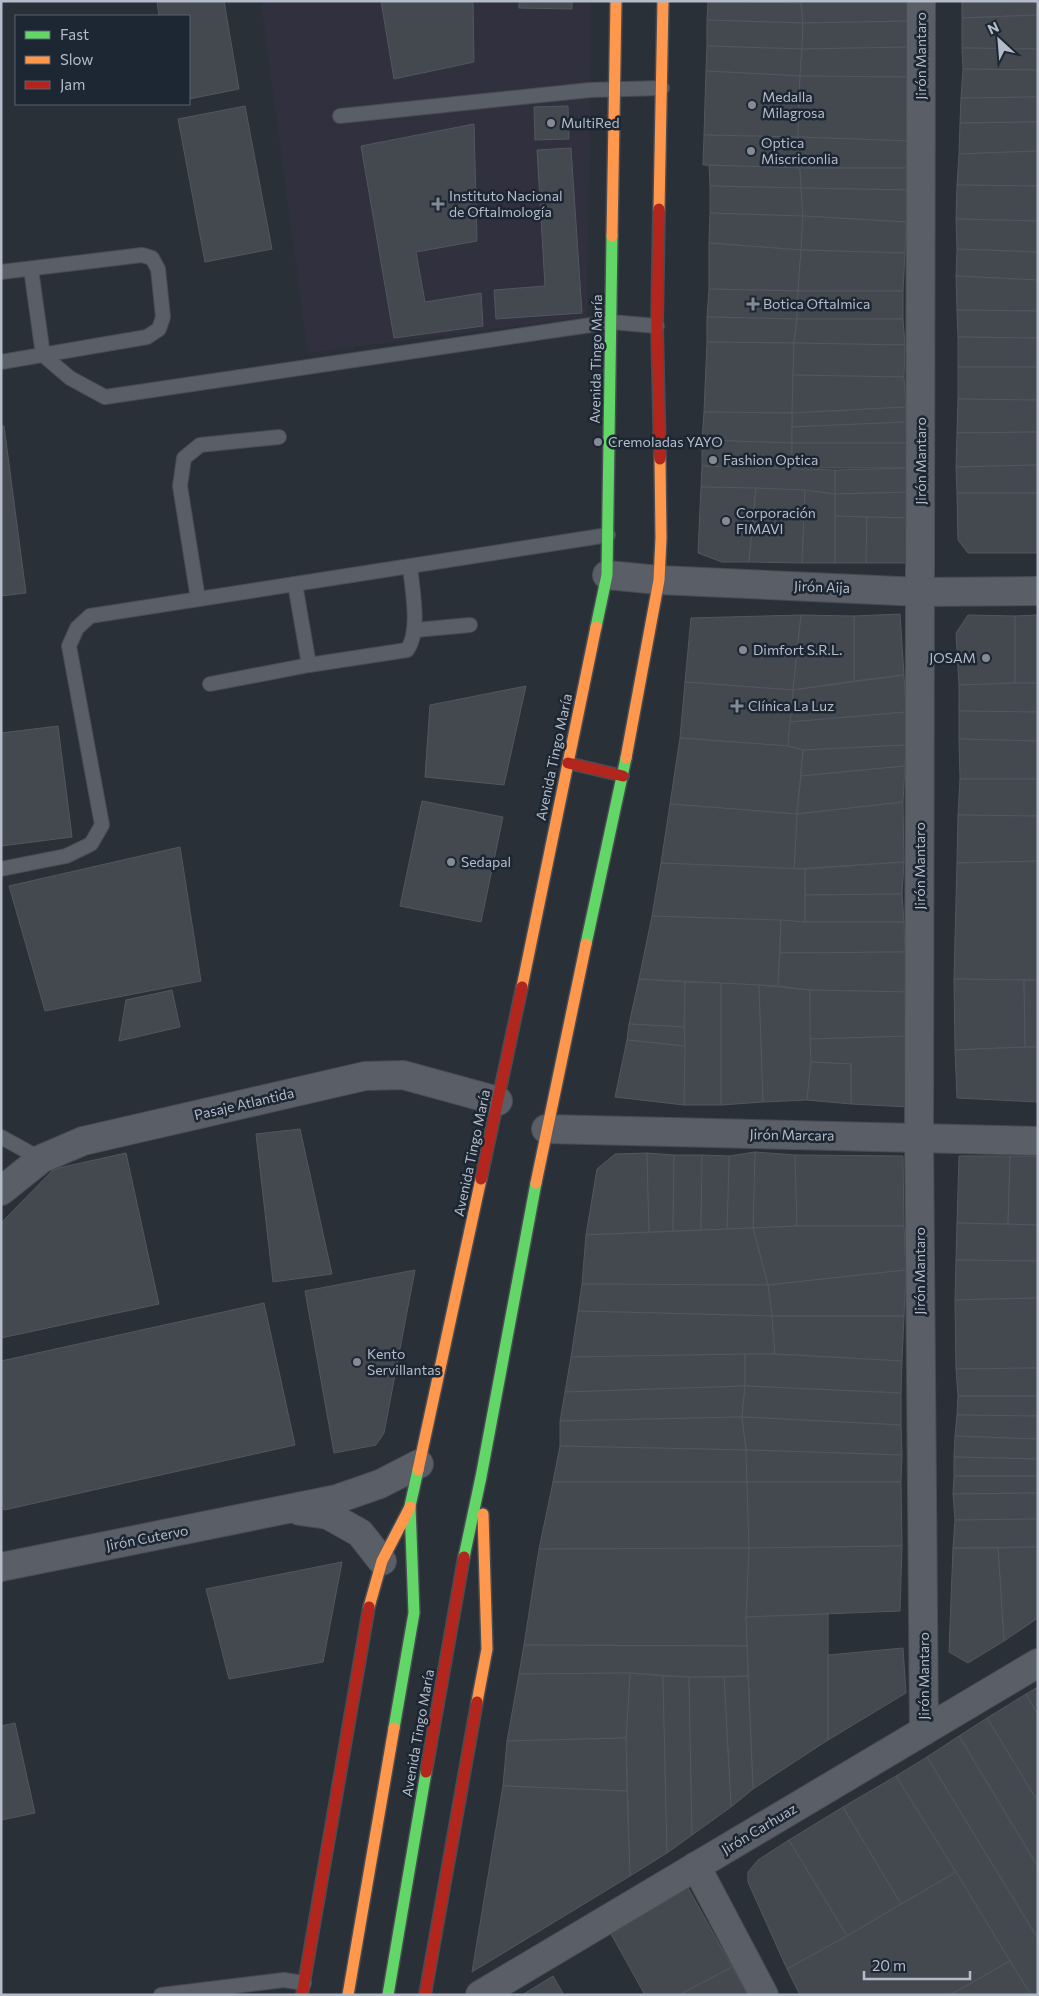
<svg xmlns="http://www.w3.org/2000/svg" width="1039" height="1996" font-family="Commissioner,sans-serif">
	<rect width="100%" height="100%" fill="#2a3038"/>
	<!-- medical -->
	<path fill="#31303e" d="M261 1H591L587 317 308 353Z"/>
	<!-- building -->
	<g fill="#444950" stroke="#52575f">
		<path d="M157 1H224L239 89 189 99V16H159Z"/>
		<path d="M381 1H473L474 62 394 79Z"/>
		<path d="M519 1H572V9L519 8Z"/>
		<path d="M708 1 801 3 803 23 707 20Z"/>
		<path d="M801 1H911V21L803 23Z"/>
		<path d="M962 1H1038V15L962 18Z"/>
		<path d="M1038 15V49L962 48V18Z"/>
		<path d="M707 20 803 23 802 49 707 46Z"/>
		<path d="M911 21V47L802 49 803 23Z"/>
		<path d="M707 46 802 49 800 76 706 71Z"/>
		<path d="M911 47 912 77 800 76 802 49Z"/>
		<path d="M962 48 1038 49V70L963 69Z"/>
		<path d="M963 69 1038 70V97L961 98Z"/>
		<path d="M706 71 800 76 798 137 704 135Z"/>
		<path d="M800 76 912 77 911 141 798 137Z"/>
		<path d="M1038 97V122L960 123 961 98Z"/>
		<path d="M245 106 272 249 205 262 178 119Z"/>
		<path d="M568 106 569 139 535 140 534 107Z"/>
		<path d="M1038 122V151L959 154 960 123Z"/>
		<path d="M474 124 477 241 416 252 425 302 481 293 483 326 394 338 361 146Z"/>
		<path d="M704 135 798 137 800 168 703 165Z"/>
		<path d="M798 137 911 141V168H800Z"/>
		<path d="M571 148 582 313 496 319 494 290 545 286 537 150Z"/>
		<path d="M1038 151V186L957 185 959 154Z"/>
		<path d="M709 165 800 168 801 188 710 186Z"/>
		<path d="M800 168H911L910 190 801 188Z"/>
		<path d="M957 185 1038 186V221L956 219Z"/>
		<path d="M710 186 801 188 803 216 710 213Z"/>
		<path d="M801 188 910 190 906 222 803 216Z"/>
		<path d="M710 213 803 216 801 250 709 243Z"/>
		<path d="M803 216 906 222 905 253 801 250Z"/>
		<path d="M956 219 1038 221V252L957 249Z"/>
		<path d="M709 243 801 250 798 291 709 289Z"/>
		<path d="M957 249 1038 252V280L956 276Z"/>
		<path d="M801 250 905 253 903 291H798Z"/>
		<path d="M956 276 1038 280V311L957 310Z"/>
		<path d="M709 289 798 291 797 319 707 317Z"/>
		<path d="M798 291H903V319H797Z"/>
		<path d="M957 310 1038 311V338L958 337Z"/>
		<path d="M707 317 797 319 794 343 707 342Z"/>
		<path d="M797 319H903L905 345 794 343Z"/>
		<path d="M958 337 1038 338V367H958Z"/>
		<path d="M707 342 794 343 792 413 704 412Z"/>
		<path d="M794 343 905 345 904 377 793 375Z"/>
		<path d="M958 367H1038V400L958 399Z"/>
		<path d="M793 375 904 377 906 407 792 413Z"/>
		<path d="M958 399 1038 400V432L957 433Z"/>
		<path d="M906 407V422L792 427V413Z"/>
		<path d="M704 412 792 413V443L702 440Z"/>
		<path d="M906 422 908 443H792V427Z"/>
		<path d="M1 426H4L26 593 1 596Z"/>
		<path d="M1038 432V465L956 467 957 433Z"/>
		<path d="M702 440 792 443V468L702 466Z"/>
		<path d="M792 443H908L909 468H792Z"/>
		<path d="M1038 465V493H957L956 467Z"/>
		<path d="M702 466 835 470V494L756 488 701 487Z"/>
		<path d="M909 468 911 492 835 494V470Z"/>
		<path d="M701 487 756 488 749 562H722L698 553Z"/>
		<path d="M756 488 805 490 802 563 749 562Z"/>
		<path d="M805 490 835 494V563H802Z"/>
		<path d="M911 492V518L835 516V494Z"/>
		<path d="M957 493H1038V553H968L958 540Z"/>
		<path d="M835 516 867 517 866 563H835Z"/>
		<path d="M867 517 911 518 910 563H866Z"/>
		<path d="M900 614 904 675 854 681V616Z"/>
		<path d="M801 615 793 690 685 682 691 618Z"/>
		<path d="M801 615 854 616V681L793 690Z"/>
		<path d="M968 615 1015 616V683L959 685 956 633Z"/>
		<path d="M1038 615V683H1015V616Z"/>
		<path d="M904 675 906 712 790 722 793 690Z"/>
		<path d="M685 682 793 690 788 746 680 738Z"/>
		<path d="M1015 683H1038V712L959 711V685Z"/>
		<path d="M526 686 504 785 425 777 430 705Z"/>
		<path d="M959 711 1038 712V741L959 739Z"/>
		<path d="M906 712V745L803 750 788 746 790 722Z"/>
		<path d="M58 726 72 837 1 846V733Z"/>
		<path d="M680 738 788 746 803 750 797 814 670 804Z"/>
		<path d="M959 739 1038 741V779H960Z"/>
		<path d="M906 745 905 766 801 776 803 750Z"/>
		<path d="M905 766 903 802 797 814 801 776Z"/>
		<path d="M960 779H1038V816L958 815Z"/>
		<path d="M422 801 503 817 481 922 400 906Z"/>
		<path d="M903 802 904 862 794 869 797 814Z"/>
		<path d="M670 804 797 814 794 869 661 863Z"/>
		<path d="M958 815 1038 816V861L957 863Z"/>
		<path d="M180 847 201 981 45 1011 9 886Z"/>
		<path d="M1038 861V980L954 979 957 863Z"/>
		<path d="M904 862 902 894 805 895V869Z"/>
		<path d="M661 863 805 869V922L652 916Z"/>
		<path d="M902 894 904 922H805V895Z"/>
		<path d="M652 916 781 920 778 986 639 979Z"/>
		<path d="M781 920 805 922H904L905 952 780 953Z"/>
		<path d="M905 952 911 992 810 990 778 986 780 953Z"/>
		<path d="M639 979 685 982 684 1027 629 1024Z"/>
		<path d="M954 979 1024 980 1025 1047 955 1050Z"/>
		<path d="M1024 980H1038V1047H1025Z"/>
		<path d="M685 982 721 983V1105H684Z"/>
		<path d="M721 983 759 985 763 1102 721 1105Z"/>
		<path d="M759 985 810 990 811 1062 807 1100 763 1102Z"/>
		<path d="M172 990 180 1027 119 1041 126 1000Z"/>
		<path d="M810 990 911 992V1036L810 1039Z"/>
		<path d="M629 1024 684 1027 685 1046 627 1040Z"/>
		<path d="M911 1036 909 1107 851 1104V1064L811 1062 810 1039Z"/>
		<path d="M627 1040 685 1046 684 1105 615 1097Z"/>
		<path d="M1025 1047H1038V1102L957 1098 955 1050Z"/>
		<path d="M811 1062 851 1064V1104L807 1100Z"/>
		<path d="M300 1129 332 1274 273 1282 256 1134Z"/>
		<path d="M755 1152 795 1155 797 1226 753 1228Z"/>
		<path d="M755 1152 753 1228 727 1229 729 1156Z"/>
		<path d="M126 1153 159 1304 1 1338V1223L54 1169Z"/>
		<path d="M647 1153 649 1232 586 1235 597 1169 615 1154Z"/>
		<path d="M647 1153 674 1155 673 1231 649 1232Z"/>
		<path d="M674 1155H702L701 1230 673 1231Z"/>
		<path d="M702 1155 729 1156 727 1229 701 1230Z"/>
		<path d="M795 1155 903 1156 904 1226H797Z"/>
		<path d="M959 1156H1010L1008 1224 957 1223Z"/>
		<path d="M1010 1156H1038V1225L1008 1224Z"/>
		<path d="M957 1223 1038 1225V1261L956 1260Z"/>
		<path d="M797 1226H904L906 1270 768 1285 753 1228Z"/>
		<path d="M753 1228 768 1285 582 1284 586 1235Z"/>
		<path d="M956 1260 1038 1261V1298L955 1300Z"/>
		<path d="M415 1270 384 1433 376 1445 334 1453 305 1291Z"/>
		<path d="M906 1270 904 1316H772L768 1285Z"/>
		<path d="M582 1284 768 1285 772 1316 578 1311Z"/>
		<path d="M1038 1298V1368L956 1369 955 1300Z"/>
		<path d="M264 1303 295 1445 4 1510 1 1496V1361Z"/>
		<path d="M578 1311 772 1316 775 1354 571 1357Z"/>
		<path d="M772 1316H904L902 1361 775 1354Z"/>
		<path d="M745 1354V1386L565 1392 571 1357Z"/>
		<path d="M745 1354H775L902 1361 901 1393 745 1386Z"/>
		<path d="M1038 1368V1396H958L956 1369Z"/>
		<path d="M745 1386 742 1417 560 1421 565 1392Z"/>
		<path d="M745 1386 901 1393V1425L742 1417Z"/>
		<path d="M958 1396H1038V1416L957 1415Z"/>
		<path d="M957 1415 1038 1416V1439L955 1436Z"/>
		<path d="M742 1417 746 1450 560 1446V1421Z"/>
		<path d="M742 1417 901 1425 902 1455 746 1450Z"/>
		<path d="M955 1436 1038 1439V1459L954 1457Z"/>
		<path d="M560 1446 746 1450 747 1482H553Z"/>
		<path d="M746 1450 902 1455 901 1482H747Z"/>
		<path d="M954 1457 1038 1459V1476H954Z"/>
		<path d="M954 1476H1038V1493L953 1494Z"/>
		<path d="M553 1482H747L749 1548 539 1549Z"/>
		<path d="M747 1482H901L902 1546 749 1548Z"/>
		<path d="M1038 1493V1519L955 1520 953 1494Z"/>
		<path d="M1038 1519V1547L953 1548 955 1520Z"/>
		<path d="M902 1546 900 1611 746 1617 749 1548Z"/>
		<path d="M1038 1547V1618L1004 1641 998 1548Z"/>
		<path d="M749 1548 746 1617 747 1646 524 1645 539 1549Z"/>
		<path d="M953 1548H998L1004 1641 968 1663 949 1652Z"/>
		<path d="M342 1562 323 1662 229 1679 206 1589Z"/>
		<path d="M828 1614V1740L753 1789 746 1617Z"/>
		<path d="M524 1645 747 1646 748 1676 689 1677 630 1673 519 1674Z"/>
		<path d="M903 1648 906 1693 828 1740V1655Z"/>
		<path d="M630 1673 663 1676 667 1853 630 1876 626 1738Z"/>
		<path d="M630 1673 626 1738 507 1741 519 1674Z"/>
		<path d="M663 1676 689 1677 692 1835 667 1853Z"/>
		<path d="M748 1676 753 1789 731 1807 724 1677Z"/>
		<path d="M689 1677H724L731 1807 692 1835Z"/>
		<path d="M1038 1687V1715L1026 1694Z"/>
		<path d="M1026 1694 1038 1715V1802L987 1718Z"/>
		<path d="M987 1718 1038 1802V1867L959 1736Z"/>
		<path d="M15 1723 35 1813 1 1820V1726Z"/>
		<path d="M959 1736 1038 1867V1939L927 1757Z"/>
		<path d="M626 1738 627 1791 503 1786 507 1741Z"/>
		<path d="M927 1757 1038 1939V1995H1031L896 1776Z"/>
		<path d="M896 1776 956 1872 901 1904 843 1807Z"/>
		<path d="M503 1786 627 1791 630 1876 472 1972Z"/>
		<path d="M843 1807 901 1904 847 1936 789 1840Z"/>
		<path d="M789 1840 847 1936 787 1969 748 1882V1872L758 1860Z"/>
		<path d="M956 1872 1010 1961 950 1995H800L787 1969 847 1936Z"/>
		<path d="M687 1886 732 1967 679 1995H645L611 1934Z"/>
		<path d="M1010 1961 1031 1995H950Z"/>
		<path d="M732 1967 748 1995H679Z"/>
		<path d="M553 1976 564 1995H522Z"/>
	</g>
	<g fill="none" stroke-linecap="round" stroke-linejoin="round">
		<!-- lane casing -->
		<g stroke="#484c53" stroke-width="16">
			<g id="lane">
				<path d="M340 116 590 90 662 88"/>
				<path d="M31 269 43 355 70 378 105 397 611 322 657 326"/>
				<path d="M1 272 142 255 152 258 158 269 163 317 159 329 147 337 1 362"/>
				<path d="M295 584 309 665 407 650C421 631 412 589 410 566"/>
				<path d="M198 599 180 486 184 458 200 445 279 437"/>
				<path d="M415 630 470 625"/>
				<path d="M210 684 309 665"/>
				<path d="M1 869 66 856 91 844 102 825 69 646 77 628 90 616 608 535"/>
				<path d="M1 1137 41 1159"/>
				<path d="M161 1995 284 1980 304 1983"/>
			</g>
		</g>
		<!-- street casing -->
		<g stroke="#484c53" stroke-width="30">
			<g id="street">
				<path d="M921 1 919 1138 924 1731"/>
				<path d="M607 575 659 580 921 592 1038 591"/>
				<path d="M546 1129 1038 1141"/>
				<path d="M1 1191 41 1159 83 1141 365 1076 403 1075 498 1101"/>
				<path d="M300 1511 328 1515 360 1533 382 1561"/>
				<path d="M1 1567 337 1499 380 1484 419 1464"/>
				<path d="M696 1866 764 1995"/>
				<path d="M480 1995 1038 1663"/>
			</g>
		</g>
		<!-- fast casing -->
		<g stroke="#484c53" stroke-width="14">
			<g id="fast">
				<path d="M596 627 607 575 612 236"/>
				<path d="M586 944 626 758"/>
				<path d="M464 1557 481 1477 536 1183"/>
				<path d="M394 1728 414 1613 410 1506 418 1470"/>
				<path d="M388 1995 426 1772"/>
			</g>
		</g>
		<!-- slow casing -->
		<g stroke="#484c53" stroke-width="14">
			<g id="slow">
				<path d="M659 209 663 1"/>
				<path d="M612 236 616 1"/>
				<path d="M626 758 659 580 661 538 660 459"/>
				<path d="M522 987 596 627"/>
				<path d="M536 1183 586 944"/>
				<path d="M418 1470 481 1179"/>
				<path d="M369 1607 382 1561 410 1507"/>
				<path d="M477 1702 487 1649 483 1514"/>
				<path d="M348 1995 394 1728"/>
			</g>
		</g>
		<!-- jam casing -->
		<g stroke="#484c53" stroke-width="14">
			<g id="jam">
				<path d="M659 209 657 326 660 459"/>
				<path d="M568 763 623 776"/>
				<path d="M481 1179 522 987"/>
				<path d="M426 1772 464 1557"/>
				<path d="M302 1995 369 1607"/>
				<path d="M425 1995 477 1702"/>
			</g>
		</g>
		<!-- lane -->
		<use href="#lane" stroke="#5a5e66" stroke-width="14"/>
		<!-- street -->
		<use href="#street" stroke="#5a5e66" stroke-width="28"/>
		<!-- fast -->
		<use href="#fast" stroke="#63d668" stroke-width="11"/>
		<!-- slow -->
		<use href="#slow" stroke="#ff974d" stroke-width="11"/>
		<!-- jam -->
		<use href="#jam" stroke="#b3261e" stroke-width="11"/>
	</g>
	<!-- markers -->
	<g fill="#848b96" stroke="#1d2633" stroke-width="2">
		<circle cx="752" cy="105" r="5"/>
		<circle cx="551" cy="123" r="5"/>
		<circle cx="751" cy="151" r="5"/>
		<path d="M435.5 196.5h5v5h5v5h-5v5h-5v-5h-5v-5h5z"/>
		<path d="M750.5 296.5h5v5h5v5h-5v5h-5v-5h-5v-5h5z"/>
		<circle cx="598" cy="442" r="5"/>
		<circle cx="713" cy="460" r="5"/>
		<circle cx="726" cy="521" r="5"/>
		<circle cx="743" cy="650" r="5"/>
		<circle cx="986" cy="658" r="5"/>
		<path d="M734.5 698.5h5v5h5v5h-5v5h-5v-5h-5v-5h5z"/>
		<circle cx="451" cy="862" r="5"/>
		<circle cx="357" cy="1362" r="5"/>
	</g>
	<g text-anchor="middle" stroke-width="5" stroke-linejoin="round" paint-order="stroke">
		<!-- street labels -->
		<g font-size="14" fill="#b4bcc9" stroke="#1d2633">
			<text transform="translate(921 56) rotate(-90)" y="5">Jirón Mantaro</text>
			<text transform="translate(596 359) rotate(-89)" y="5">Avenida Tingo María</text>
			<text transform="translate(921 461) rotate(-90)" y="5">Jirón Mantaro</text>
			<text transform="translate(822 587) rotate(2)" y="5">Jirón Aija</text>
			<text transform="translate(554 757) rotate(-78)" y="5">Avenida Tingo María</text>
			<text transform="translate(920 866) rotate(-90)" y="5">Jirón Mantaro</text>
			<text transform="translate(244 1104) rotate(-13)" y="5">Pasaje Atlantida</text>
			<text transform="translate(792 1135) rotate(1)" y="5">Jirón Marcara</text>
			<text transform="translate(472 1153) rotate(-78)" y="5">Avenida Tingo María</text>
			<text transform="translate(920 1271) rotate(-90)" y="5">Jirón Mantaro</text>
			<text transform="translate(147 1538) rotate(-11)" y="5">Jirón Cutervo</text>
			<text transform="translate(924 1676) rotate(-90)" y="5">Jirón Mantaro</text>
			<text transform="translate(418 1733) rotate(-80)" y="5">Avenida Tingo María</text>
			<text transform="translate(759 1829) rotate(-31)" y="5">Jirón Carhuaz</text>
		</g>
		<!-- poi labels -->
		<g font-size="14" fill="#b4bcc9" stroke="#1d2633" text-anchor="start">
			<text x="762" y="102">Medalla<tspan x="762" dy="16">Milagrosa</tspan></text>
			<text x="561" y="128">MultiRed</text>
			<text x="761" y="148">Optica<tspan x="761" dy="16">Miscriconlia</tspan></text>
			<text x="449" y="201">Instituto Nacional<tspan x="449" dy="16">de Oftalmología</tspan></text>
			<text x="763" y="309">Botica Oftalmica</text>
			<text x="608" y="447">Cremoladas YAYO</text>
			<text x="723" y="465">Fashion Optica</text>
			<text x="736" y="518">Corporación<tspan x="736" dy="16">FIMAVI</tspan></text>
			<text x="753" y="655">Dimfort S.R.L.</text>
			<text x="976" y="663" text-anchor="end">JOSAM</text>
			<text x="748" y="711">Clínica La Luz</text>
			<text x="461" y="867">Sedapal</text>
			<text x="367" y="1359">Kento<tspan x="367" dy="16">Servillantas</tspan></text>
		</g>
	</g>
	<!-- border -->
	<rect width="1039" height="1996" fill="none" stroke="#b4bcc9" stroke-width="5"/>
	<!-- legend -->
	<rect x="15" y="15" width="175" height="90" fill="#1d2633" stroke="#59626f"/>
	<rect x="25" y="31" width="25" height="8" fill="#63d668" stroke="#59626f"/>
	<text x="60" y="40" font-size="15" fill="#b4bcc9">Fast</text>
	<rect x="25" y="56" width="25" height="8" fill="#ff974d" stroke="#59626f"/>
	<text x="60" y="65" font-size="15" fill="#b4bcc9">Slow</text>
	<rect x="25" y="81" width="25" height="8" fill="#b3261e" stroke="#59626f"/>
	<text x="60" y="90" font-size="15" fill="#b4bcc9">Jam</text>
	<!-- north arrow -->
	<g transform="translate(999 40) rotate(334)" stroke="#1d2633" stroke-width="4" paint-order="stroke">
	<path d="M0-4L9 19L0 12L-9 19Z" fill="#b4bcc9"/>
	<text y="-8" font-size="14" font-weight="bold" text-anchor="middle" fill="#b4bcc9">N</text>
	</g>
	<!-- scale -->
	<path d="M864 1971v8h106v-8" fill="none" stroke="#b4bcc9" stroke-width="2.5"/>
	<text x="872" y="1971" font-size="15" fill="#b4bcc9" stroke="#1d2633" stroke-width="4" paint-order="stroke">20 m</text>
</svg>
